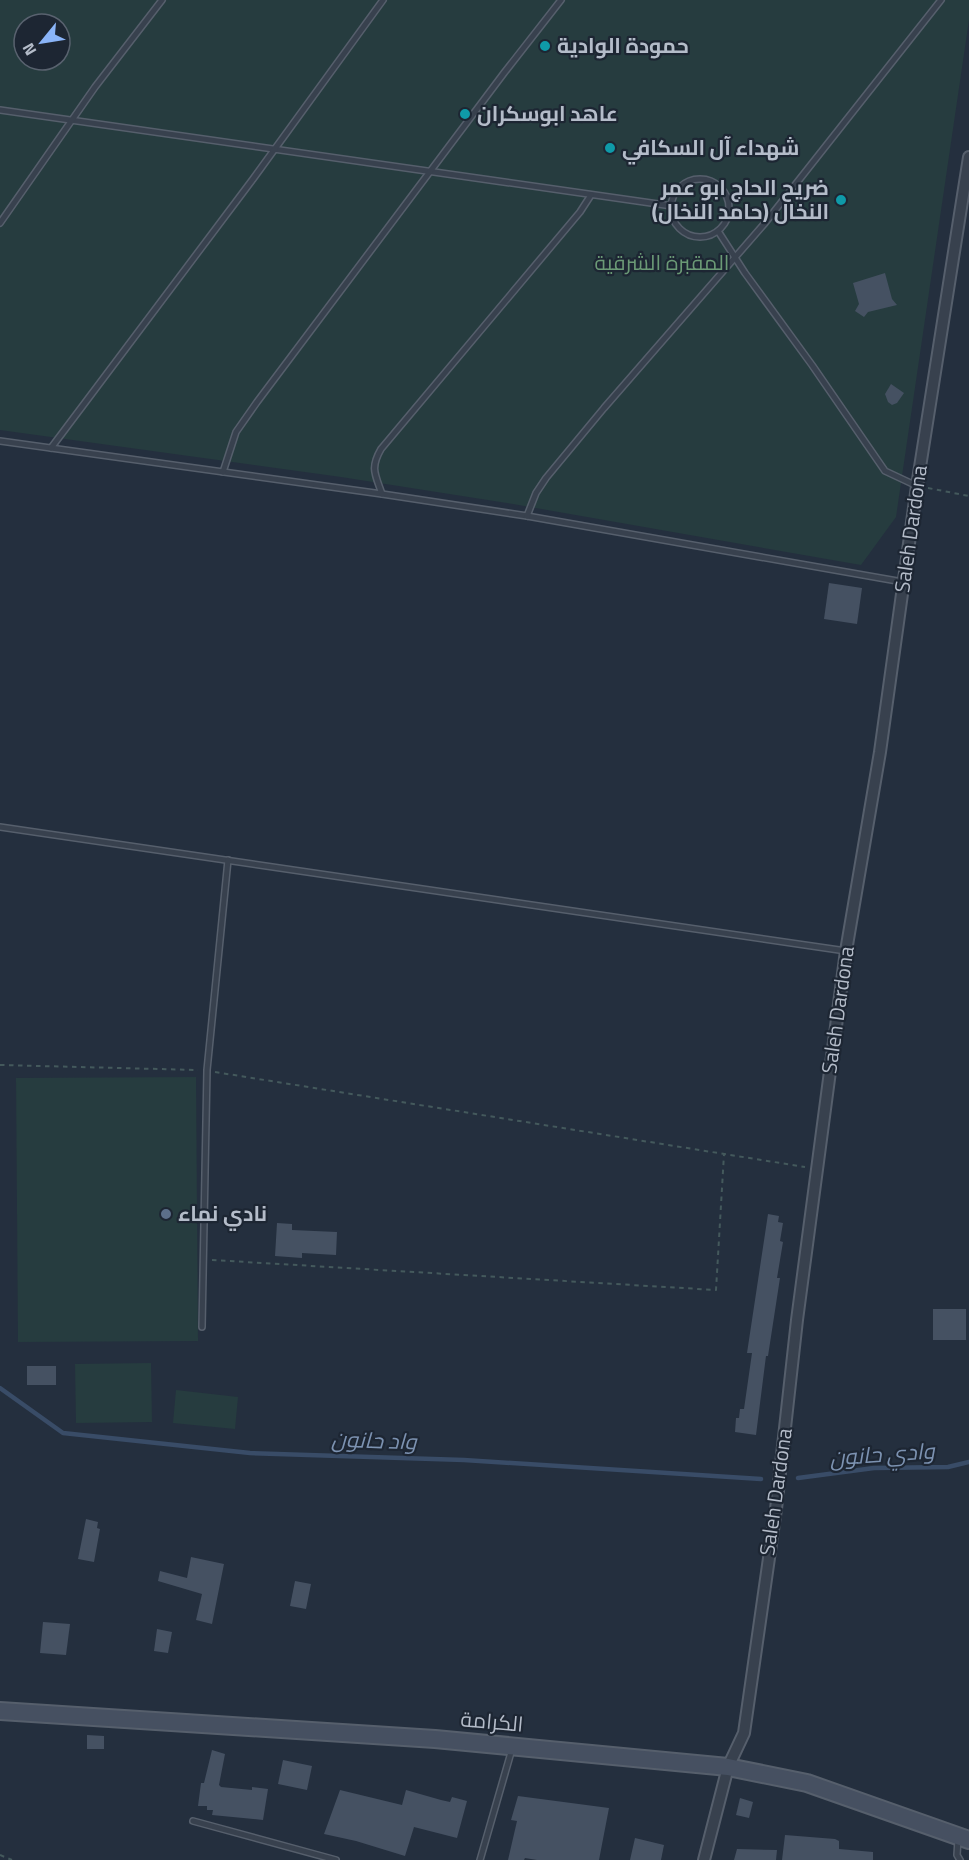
<svg xmlns="http://www.w3.org/2000/svg" width="969" height="1860" font-family="'Titillium Web',Cairo,sans-serif">
	<rect width="100%" height="100%" fill="#242f3e"/>
	<!-- green -->
	<g fill="#263c3f" fill-rule="evenodd">
		<path d="M0 0H969V20L896 517 861 565 513 504 341 477 0 430ZM24 24H60V60H24Z"/>
		<path d="M196 1077 198 1341 18 1342 16 1078Z"/>
		<path d="M151 1363 152 1422 76 1423 75 1364Z"/>
		<path d="M176 1390 238 1397 235 1429 173 1423Z"/>
	</g>
	<g fill="none" stroke-linecap="round" stroke-linejoin="round">
		<!-- stream -->
		<g stroke="#394c67" stroke-width="4.5">
			<path d="M0 1388 63 1433 250 1453 464 1460 761 1479"/>
			<path d="M798 1478 874 1468 948 1467 969 1462"/>
		</g>
	</g>
	<!-- building -->
	<g fill="#455162">
		<path d="M885 273 892 299 897 305 868 312 864 317 855 311 859 304 853 283Z"/>
		<path d="M891 384 904 393 897 403 892 405 888 402 885 394Z"/>
		<path d="M829 583 862 588 857 624 824 619Z"/>
		<path d="M768 1214 779 1216 778 1222 783 1223 780 1241 783 1242 777 1278H780L768 1356H766L756 1435 735 1432 736 1418H739L740 1409H744L752 1353H747Z"/>
		<path d="M277 1223 292 1224V1230L337 1232 336 1255 302 1253V1258L275 1256Z"/>
		<rect x="933" y="1309" width="33" height="31"/>
		<rect x="27" y="1366" width="29" height="19"/>
		<path d="M86 1519 98 1522 97 1528 100 1529 94 1562 78 1559Z"/>
		<path d="M191 1557 224 1564 212 1624 196 1620 202 1594 158 1581 160 1571 187 1578Z"/>
		<path d="M295 1581 311 1584 306 1609 290 1606Z"/>
		<path d="M43 1622 70 1624 66 1655 40 1653Z"/>
		<path d="M157 1629 172 1632 168 1653 154 1651Z"/>
		<path d="M87 1735 104 1736V1749H87Z"/>
		<path d="M212 1750 225 1754 219 1785 221 1787 252 1790V1787L268 1789 263 1820 212 1815 213 1810H207V1806H198L201 1783H204Z"/>
		<path d="M283 1760 312 1766 307 1790 278 1784Z"/>
		<path d="M340 1790 402 1805 406 1790 441 1800 450 1802 452 1797 467 1801 457 1838 414 1827 405 1856 356 1841 324 1834Z"/>
		<path d="M518 1796 609 1808 599 1860H537L525 1858 524 1860H508L517 1821 511 1820Z"/>
		<path d="M740 1798 753 1802 749 1818 736 1815Z"/>
		<path d="M785 1835 835 1839 839 1841V1849L873 1852V1860H782Z"/>
		<path d="M635 1838 664 1845 661 1860H630Z"/>
		<path d="M737 1849 777 1850 776 1860H734Z"/>
	</g>
	<g fill="none" stroke-linecap="round" stroke-linejoin="round">
		<!-- lane casing -->
		<g stroke="#565f6c" stroke-width="8">
			<g id="lane">
				<path d="M0 110 672 206"/>
				<circle cx="700" cy="208" r="29"/>
				<path d="M0 223 95 87 162 0"/>
				<path d="M718 231 745 273 812 365 885 471 917 486"/>
				<path d="M0 441 382 494 527 516 903 582"/>
				<path d="M51 448 253 179 383 0"/>
				<path d="M223 472 236 432 257 402 504 73 561 0"/>
				<path d="M382 494C375 474 370 468 381 449L580 212 591 195"/>
				<path d="M527 516 536 493 546 478 604 408 765 223 941 0"/>
				<path d="M0 827 846 951"/>
				<path d="M202 1327 207 1070 228 860"/>
				<path d="M193 1821 336 1860"/>
				<path d="M958 1839 957 1855 960 1860"/>
				<path d="M480 1860 512 1749"/>
			</g>
		</g>
		<!-- street casing -->
		<g stroke="#565f6c" stroke-width="14">
			<path id="street" d="M704 1860 728 1767 744 1733 776 1509 797 1320 846 951 880 752 917 486 969 157"/>
		</g>
		<!-- secondary casing -->
		<g stroke="#565f6c" stroke-width="20">
			<path id="secondary" d="M0 1711 435 1739 728 1767 807 1783 969 1840"/>
		</g>
		<!-- path -->
		<g stroke="#44595c" stroke-width="2" stroke-dasharray="4.5 4.5" stroke-linecap="butt">
			<path d="M928 488 969 496"/>
			<path d="M0 1065 198 1070"/>
			<path d="M215 1072 805 1167"/>
			<path d="M212 1260 716 1290 724 1154"/>
			<path d="M0 1855 12 1860"/>
		</g>
		<!-- lane -->
		<use href="#lane" stroke="#38414e" stroke-width="5"/>
		<!-- street -->
		<use href="#street" stroke="#38414e" stroke-width="10"/>
		<!-- secondary -->
		<use href="#secondary" stroke="#465061" stroke-width="16"/>
	</g>
	<!-- markers -->
	<g fill="#0f9aa8" stroke="#1d2633" stroke-width="2">
		<circle cx="545" cy="46" r="6"/>
		<circle cx="465" cy="114" r="6"/>
		<circle cx="610" cy="148" r="6"/>
		<circle cx="841" cy="200" r="6"/>
	</g>
	<circle fill="#5c6f8a" stroke="#1d2633" stroke-width="2" cx="166" cy="1214" r="6"/>
	<g text-anchor="middle" stroke-width="4.5" stroke-linejoin="round" paint-order="stroke">
		<!-- poi labels -->
		<g font-size="21" font-weight="bold" fill="#b4bcc9" stroke="#1d2633" text-anchor="start">
			<text x="557" y="53">حمودة الوادية</text>
			<text x="477" y="121">عاهد ابوسكران</text>
			<text x="622" y="155">شهداء آل السكافي</text>
			<text x="829" y="195" text-anchor="end">ضريح الحاج ابو عمر<tspan x="829" dy="24">النخال (حامد النخال)</tspan></text>
			<text x="178" y="1221">نادي نماء</text>
		</g>
		<!-- park labels -->
		<g font-size="21" fill="#6b9a76" stroke="#1d2633">
			<text x="662" y="270">المقبرة الشرقية</text>
		</g>
		<!-- street labels -->
		<g font-size="21" fill="#b4bcc9" stroke="#1d2633">
			<text transform="translate(911 529) rotate(-82)" y="7">Saleh Dardona</text>
			<text transform="translate(838 1010) rotate(-82)" y="7">Saleh Dardona</text>
			<text transform="translate(776 1492) rotate(-82)" y="7">Saleh Dardona</text>
			<text transform="translate(492 1722) rotate(5)" y="7">الكرامة</text>
		</g>
		<!-- water labels -->
		<g font-size="22" font-style="italic" fill="#7c92b1" stroke="#1d2633">
			<text transform="translate(374 1440) rotate(2)" y="8">واد حانون</text>
			<text transform="translate(882 1454) rotate(-4)" y="8">وادي حانون</text>
		</g>
	</g>
	<!-- north arrow -->
	<g transform="translate(42 42) rotate(240)"><circle r="28" fill="#1d2633" stroke="#59626f" stroke-width="1.5"/>
	<path d="M0-4.5L10 22L0 15L-10 22Z" fill="#8ab4f8"/>
	<text y="-9" font-size="16" font-weight="bold" text-anchor="middle" fill="#b4bcc9">N</text>
	</g>
</svg>
